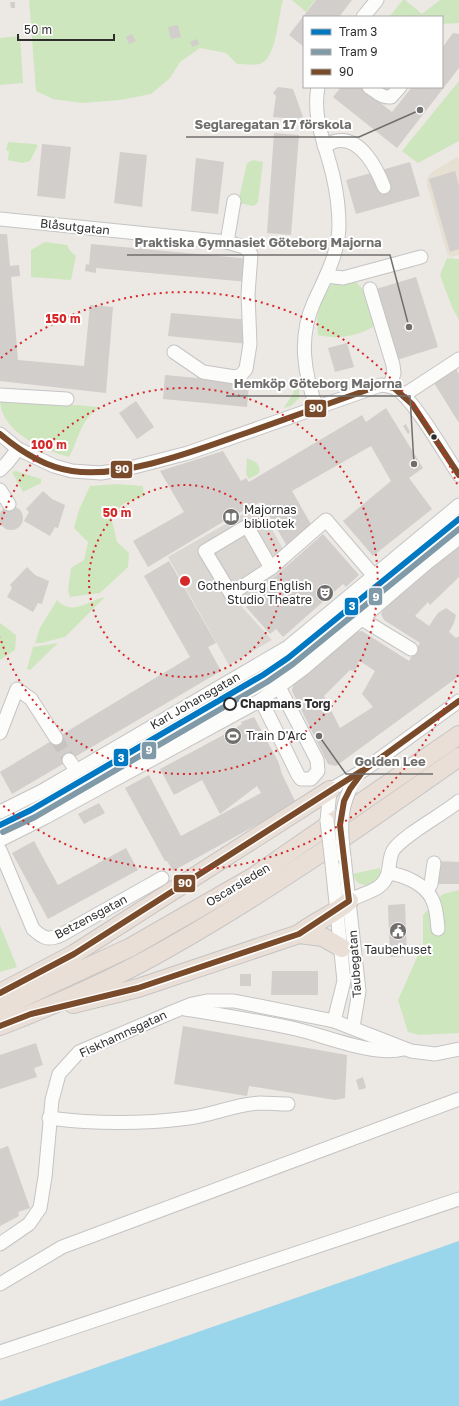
<svg xmlns="http://www.w3.org/2000/svg" width="459" height="1406" font-family="'Golos Text',sans-serif">
	<rect width="100%" height="100%" fill="#ece8e4"/>
	<!-- education -->
	<path fill="#e6e0d3" d="M457 157 459 160V255L450 257 447 253 427 185V179L432 172Z"/>
	<!-- green -->
	<g fill="#cee6be">
		<path d="M29 0H283C278 16 277 55 262 63 256 66 244 64 237 64L226 53 200 48 180 62 170 78 151 94 120 100 82 103 53 99 36 91Z"/>
		<path d="M292 0H315L306 12Z"/>
		<path d="M403 0H405L422 14 440 0H459V23L442 24V17H389Z"/>
		<path d="M20 36 23 83 0 85V38Z"/>
		<path d="M459 81V141L418 163 402 151Z"/>
		<path d="M8 142 34 144 38 145 30 161 22 163 8 160 9 151 6 150Z"/>
		<path d="M253 160 263 162 258 202 254 206 238 203 247 163Z"/>
		<path d="M45 242 67 245 70 251 76 256 71 280 31 277V250Z"/>
		<path d="M447 258 459 259V320L452 307 440 275Z"/>
		<path d="M354 280C369 293 372 307 375 326 357 336 338 340 318 335 315 311 319 302 333 282Z"/>
		<path d="M300 378 299 398 291 406 284 408 295 390Z"/>
		<path d="M0 399H2L99 407C78 424 81 435 69 457 43 450 0 432 0 399Z"/>
		<path d="M247 458 257 463 260 470 258 474 249 479 246 474Z"/>
		<path d="M16 471 41 479V483L23 492 12 472Z"/>
		<path d="M117 484 143 486 144 496 123 504 111 517 117 542 129 553 128 567 100 593 70 597 68 590 71 568 84 560 88 542 74 528 79 510 90 486Z"/>
		<path d="M105 597 65 637 41 643H35L40 628 57 600C73 617 88 600 105 597Z"/>
		<path d="M0 623 16 635 15 650 0 660Z"/>
		<path d="M58 643 30 670 27 669 33 647Z"/>
		<path d="M380 868V879C369 888 357 887 352 874Z"/>
		<path d="M459 890V1033L419 1035 408 1032 398 1000 423 944V915L443 894Z"/>
		<path d="M0 925 17 967 0 972Z"/>
	</g>
	<!-- plaza -->
	<path fill="#dad6d2" d="M259 505 290 562 242 607 272 640 229 665 168 557Z"/>
	<!-- water -->
	<path fill="#99d6ec" d="M459 1241V1406H0V1401Z"/>
	<!-- building -->
	<g fill="#d1cecb" fill-rule="evenodd">
		<path d="M316 0H352L339 17H304V47L289 35Z"/>
		<path d="M10 2H15V8H11Z"/>
		<path d="M178 25 181 37 171 39 168 27Z"/>
		<path d="M453 33 459 34V68L397 148 333 97 341 87H360L392 112 412 87H442V48Z"/>
		<path d="M132 34 136 41 129 44 126 37Z"/>
		<path d="M197 39 199 44 192 47 190 42Z"/>
		<path d="M278 87 293 89 303 117 296 119 273 117 276 96 273 93Z"/>
		<path d="M274 133 299 135 291 235 267 233Z"/>
		<path d="M42 144 71 147 65 199 37 196Z"/>
		<path d="M120 152 147 155 142 207 114 203Z"/>
		<path d="M196 158 224 162 218 214 191 211Z"/>
		<path d="M410 162 420 196 356 214 346 180Z"/>
		<path d="M455 171 459 186V249L450 252 429 179Z"/>
		<path d="M0 234H7L10 266 19 265 20 276 11 277 18 360 84 366 90 305 113 307 106 393 0 381Z"/>
		<path d="M91 244 251 259 248 282 96 268V273L85 271 86 264 89 265Z"/>
		<path d="M416 277 438 347 397 360 376 289Z"/>
		<path d="M171 313 250 320 248 344 168 336Z"/>
		<path d="M347 343 354 367 335 372 328 348Z"/>
		<path d="M456 369 459 374V423L434 383Z"/>
		<path d="M165 375 249 383 247 407 163 399Z"/>
		<path d="M136 401 154 427 137 439 119 413Z"/>
		<path d="M386 408 423 468 409 478 432 509 373 556 343 521 391 481 371 446 292 491 312 526 287 546 261 502 231 517 148 567 133 541 184 512 160 471 223 451 241 481 246 478 249 482 362 415 366 422Z"/>
		<path d="M406 424 410 432 408 434 403 426Z"/>
		<path d="M43 491 52 499 65 505 58 528 55 527 50 536 24 521 29 512 26 509Z"/>
		<circle cx="11" cy="518" r="12"/>
		<path d="M323 534 359 575 346 587 343 584 283 637 276 629 270 634 246 607 272 583 270 581Z"/>
		<path d="M459 545V577L430 605 428 602 415 616 429 626 438 613 446 608 456 615 454 623 449 632 456 638 459 636V676L336 766 328 764 292 691 293 685 355 632 362 631 409 661 420 643 384 620 381 614 383 610ZM360 661 375 671 362 694 373 707 340 728 324 696 350 670 353 671 358 667 357 664Z"/>
		<path d="M169 561 216 643 208 647 221 671 12 794 0 772 190 657 144 576Z"/>
		<path d="M27 567 35 575 49 581 42 604 38 603 33 612 7 597 12 588 10 585Z"/>
		<path d="M254 717 278 761 282 774 295 801 273 816 173 871 167 861H165L125 788 149 775 181 836 261 793 257 786 220 814 202 780 174 795 160 769 229 732 242 724 241 722Z"/>
		<path d="M99 803 105 813 84 824 78 814Z"/>
		<path d="M34 841 58 885 126 848 138 870 48 919 12 853Z"/>
		<path d="M435 861 459 862V884H434Z"/>
		<path d="M405 904 407 956 390 957 388 905Z"/>
		<path d="M272 971H318V995H271Z"/>
		<rect x="240" y="974" width="11" height="12"/>
		<path d="M183 1026 347 1055 345 1098 335 1100 249 1086 247 1096 174 1084Z"/>
		<path d="M36 1043 43 1065 34 1068 37 1077 0 1089V1055Z"/>
		<path d="M363 1077 366 1088 359 1090 356 1080Z"/>
		<path d="M8 1146 30 1208 18 1212 19 1216 0 1226V1149Z"/>
	</g>
	<g fill="none" stroke-linecap="round" stroke-linejoin="round">
		<!-- minor-tunnel -->
		<path stroke="#c6c3c0" stroke-width="13" stroke-dasharray="13 6" stroke-linecap="butt" d="M56 738 69 760"/>
		<!-- minor casing -->
		<g stroke="#c5c4c5" stroke-width="15">
			<g id="minor">
				<path d="M363 17 377 0"/>
				<path d="M369 87C377 92 382 98 391 97L400 87"/>
				<path d="M324 146C328 145 332 142 336 141 361 136 377 169 384 187"/>
				<path d="M0 219 227 242 244 247 251 254 248 294 250 344 246 369 241 375 235 377 203 372 174 352"/>
				<path d="M227 242 234 201"/>
				<path d="M326 276 343 278 421 257"/>
				<path d="M370 289 393 365 394 373 390 386"/>
				<path d="M0 395 67 399"/>
				<path d="M404 395 459 359"/>
				<path d="M317 409C304 373 298 338 314 302 325 278 338 255 339 227 339 210 337 193 333 176 326 145 312 119 318 87"/>
				<path d="M0 434 18 449 54 466 72 471 101 473 130 468 188 453 381 385C387 386 392 386 396 389 414 399 446 456 459 475"/>
				<path d="M0 470 7 463 18 449"/>
				<path d="M0 490 9 504"/>
				<path d="M247 526 271 568 231 594 205 551Z"/>
				<path d="M430 549 459 527"/>
				<path d="M271 568 326 520 374 576"/>
				<path d="M372 589 434 538"/>
				<path d="M360 618 411 649"/>
				<path d="M261 700 298 775 301 779H311L318 771 317 760 279 687"/>
				<path d="M0 733 17 689 31 699 56 738"/>
				<path d="M69 760 76 770"/>
				<path d="M116 778 123 764 266 681 292 664 362 605"/>
				<path d="M0 812 42 791 288 647 459 505"/>
				<path d="M327 821 330 790 364 770 459 701"/>
				<path d="M0 840 46 817 261 700 304 668 428 562 459 538"/>
				<path d="M0 850 33 929C43 938 48 941 61 935L162 878"/>
				<path d="M344 857 359 991 353 1027"/>
				<path d="M332 864 344 981 334 1021"/>
				<path d="M388 873C404 875 425 884 432 899 437 908 437 919 438 929"/>
				<path d="M427 891 431 884 434 863"/>
				<path d="M349 901C363 892 383 892 388 873 390 865 389 856 394 849 407 833 442 815 459 801"/>
				<path d="M185 1009C222 1015 260 1021 296 1029 326 1036 375 1057 403 1049"/>
				<path d="M49 1118C95 1124 143 1124 189 1118 213 1115 236 1104 260 1103 269 1103 279 1104 288 1104"/>
				<path d="M0 1244 29 1224 40 1208 45 1177 52 1100 59 1074 79 1052 170 1013 192 1004 207 1001H234L334 1021 411 1051 435 1054 459 1049"/>
				<path d="M0 1284 62 1247 459 1099"/>
				<path d="M0 1352 459 1199"/>
			</g>
		</g>
		<!-- highway casing -->
		<g stroke="#c6c5c4" stroke-width="20">
			<g id="highway">
				<path d="M299 934C315 921 334 915 349 901"/>
				<path d="M0 993 74 954 330 790"/>
				<path d="M73 1004 138 988 299 934 323 937 342 948"/>
				<path d="M0 1008 131 947 253 877 459 735"/>
				<path d="M0 1026C57 1004 114 979 168 948 269 891 364 824 459 757"/>
			</g>
		</g>
		<!-- minor -->
		<use href="#minor" stroke="#fcfcfb" stroke-width="13"/>
		<!-- highway -->
		<use href="#highway" stroke="#eadfd6" stroke-width="18"/>
		<!-- minor-bridge casing -->
		<g stroke="#c5c4c5" stroke-width="15" stroke-linecap="butt">
			<g id="minor-bridge">
				<path d="M327 821 332 864"/>
				<path d="M344 857C341 833 339 812 350 789"/>
			</g>
		</g>
		<!-- minor-bridge -->
		<use href="#minor-bridge" stroke="#fcfcfb" stroke-width="13"/>
		<!-- bus-1 casing -->
		<g stroke="#fff" stroke-width="9">
			<g id="bus-1">
				<path d="M0 434C20 451 46 467 72 471 124 479 200 449 249 432 293 416 337 401 381 385L394 388 412 404 459 475"/>
				<path d="M0 993 74 954 366 768"/>
				<path d="M0 1026 31 1014 138 988 299 934 349 901 340 825 344 801 350 789 364 770 459 701"/>
			</g>
		</g>
		<!-- bus-1 -->
		<use href="#bus-1" stroke="#7a4b2a" stroke-width="6"/>
		<!-- tram-1 casing -->
		<g stroke="#fff" stroke-width="9">
			<path id="tram-1" d="M0 825 31 810 263 675 288 658 459 519"/>
		</g>
		<!-- tram-2 casing -->
		<g stroke="#fff" stroke-width="9">
			<path id="tram-2" d="M3 832 35 817 267 682 293 664 459 529"/>
		</g>
		<!-- tram-1 -->
		<use href="#tram-1" stroke="#0079c2" stroke-width="6"/>
		<!-- tram-2 -->
		<use href="#tram-2" stroke="#819aa7" stroke-width="6"/>
	</g>
	<!-- distance rings -->
	<g fill="none" stroke="#d62828" stroke-width="2" stroke-dasharray="2 4">
		<circle cx="185" cy="581" r="96"/>
		<path d="M0 525A193 193 0 1 1 0 637"/>
		<path d="M458 675A289 289 0 0 1 1 804M1 358A289 289 0 0 1 458 487"/>
	</g>
	<!-- icons -->
	<defs>
		<g id="library-disc" transform="scale(0.9)"><circle r="9.5" fill="#706f6e" stroke="#fff"/><path d="M-6-4Q-3-5.5-.7-3.5V5Q-3 3-6 4ZM6-4Q3-5.5 .7-3.5V5Q3 3 6 4Z" fill="#fff"/></g>
		<g id="theatre-disc" transform="scale(0.9)"><circle r="9.5" fill="#706f6e" stroke="#fff"/><path d="M-5-5.5Q0-4 5-5.5V0Q5 5 0 6Q-5 5-5 0ZM-3.3-2.5H-1v1.5H-3.3ZM1-2.5H3.3v1.5H1ZM-2.8 1Q0 5.5 2.8 1Z" fill="#fff"/></g>
		<g id="stadium-disc" transform="scale(0.9)"><circle r="9.5" fill="#706f6e" stroke="#fff"/><path d="M0-5a6.5 5 0 1 0 0 10a6.5 5 0 1 0 0-10ZM-3.5-1.8h7v3.6h-7Z" fill="#fff"/></g>
		<g id="civic-disc" transform="scale(0.9)"><circle r="9.5" fill="#706f6e" stroke="#fff"/><path d="M-.6-6.5H3V-4.5H.6V-3L4-1V1h2V6H-6V1h2V-1L-.6-3ZM-1.2 2.5V6h2.4V2.5Z" fill="#fff"/></g>
	</defs>
	<g fill-rule="evenodd">
		<use href="#library-disc" x="231" y="517"/>
		<use href="#theatre-disc" x="325" y="593"/>
		<use href="#stadium-disc" x="233" y="736"/>
		<use href="#civic-disc" x="398" y="931"/>
	</g>
	<!-- markers -->
	<circle fill="#2e2e2e" stroke="#fff" stroke-width="1.5" cx="434" cy="437" r="3.5"/>
	<circle fill="#fff" stroke="#2e2e2e" stroke-width="2" cx="230" cy="704" r="6"/>
	<g text-anchor="middle" stroke-width="4" stroke-linejoin="round" paint-order="stroke">
		<!-- street labels -->
		<g font-size="12" fill="#2e2e2e" stroke="#fff">
			<text transform="translate(75 227) rotate(6)" y="4">Blåsutgatan</text>
			<text transform="translate(195 701) rotate(-30)" y="4">Karl Johansgatan</text>
			<text transform="translate(238 885) rotate(-31)" y="4">Oscarsleden</text>
			<text transform="translate(91 917) rotate(-28)" y="4">Betzensgatan</text>
			<text transform="translate(355 964) rotate(-94)" y="4">Taubegatan</text>
			<text transform="translate(123 1034) rotate(-25)" y="4">Fiskhamnsgatan</text>
		</g>
		<!-- poi labels -->
		<g font-size="12" fill="#2e2e2e" stroke="#fff" text-anchor="start">
			<text x="244" y="514">Majornas<tspan x="244" dy="14">bibliotek</tspan></text>
			<text x="312" y="590" text-anchor="end">Gothenburg English<tspan x="312" dy="14">Studio Theatre</tspan></text>
			<text x="246" y="740">Train D'Arc</text>
			<text x="398" y="954" text-anchor="middle">Taubehuset</text>
		</g>
		<!-- stop labels -->
		<g font-size="12" font-weight="bold" fill="#2e2e2e" stroke="#fff" text-anchor="start">
			<text x="240" y="708">Chapmans Torg</text>
		</g>
	</g>
	<circle cx="185" cy="581" r="6" fill="#d62828" stroke="#fff" stroke-width="2"/>
	<g font-size="12" text-anchor="middle" font-weight="bold" fill="#d62828" stroke="#fff" stroke-width="4" stroke-linejoin="round" paint-order="stroke">
		<text x="63" y="323">150 m</text>
		<text x="49" y="449">100 m</text>
		<text x="117" y="517">50 m</text>
	</g>
	<!-- callouts -->
	<path fill="none" stroke="#706f6e" stroke-width="1.5" d="M420 110L359 137H186M409 327L390 255H127M414 464L410 396H226M319 736L346 774H433"/>
	<g fill="#706f6e" stroke="#fff" stroke-width="1.5">
		<circle cx="420" cy="110" r="4"/>
		<circle cx="409" cy="327" r="4"/>
		<circle cx="414" cy="464" r="4"/>
		<circle cx="319" cy="736" r="4"/>
	</g>
	<g font-size="13" text-anchor="middle" font-weight="bold" fill="#706f6e" stroke="#fff" stroke-width="4" stroke-linejoin="round" paint-order="stroke">
		<text x="273" y="129">Seglaregatan 17 förskola</text>
		<text x="258" y="247">Praktiska Gymnasiet Göteborg Majorna</text>
		<text x="318" y="388">Hemköp Göteborg Majorna</text>
		<text x="390" y="766">Golden Lee</text>
	</g>
	<g stroke="#fff" stroke-width="1.5">
		<rect x="304" y="399" width="23" height="19" rx="4" fill="#7a4b2a"/>
		<rect x="110" y="460" width="23" height="19" rx="4" fill="#7a4b2a"/>
		<rect x="368" y="587" width="15" height="19" rx="4" fill="#819aa7"/>
		<rect x="344" y="597" width="15" height="19" rx="4" fill="#0079c2"/>
		<rect x="141" y="741" width="16" height="19" rx="4" fill="#819aa7"/>
		<rect x="113" y="748" width="16" height="19" rx="4" fill="#0079c2"/>
		<rect x="173" y="874" width="23" height="19" rx="4" fill="#7a4b2a"/>
	</g>
	<g font-size="11" text-anchor="middle" font-weight="bold" fill="#fff">
		<text x="316" y="412">90</text>
		<text x="122" y="473">90</text>
		<text x="376" y="601">9</text>
		<text x="352" y="610">3</text>
		<text x="149" y="754">9</text>
		<text x="121" y="762">3</text>
		<text x="185" y="887">90</text>
	</g>
	<!-- legend -->
	<rect x="303" y="16" width="140" height="72" fill="#ffffff" stroke="#ababab"/>
	<rect x="311" y="29" width="20" height="6" fill="#0079c2" stroke="#ababab"/>
	<text x="339" y="36" font-size="12" fill="#2e2e2e">Tram 3</text>
	<rect x="311" y="49" width="20" height="6" fill="#819aa7" stroke="#ababab"/>
	<text x="339" y="56" font-size="12" fill="#2e2e2e">Tram 9</text>
	<rect x="311" y="69" width="20" height="6" fill="#7a4b2a" stroke="#ababab"/>
	<text x="339" y="76" font-size="12" fill="#2e2e2e">90</text>
	<!-- scale -->
	<path d="M18 34v6h96v-6" fill="none" stroke="#2e2e2e" stroke-width="2"/>
	<text x="24" y="34" font-size="12" fill="#2e2e2e" stroke="#ffffff" stroke-width="3" paint-order="stroke">50 m</text>
</svg>
